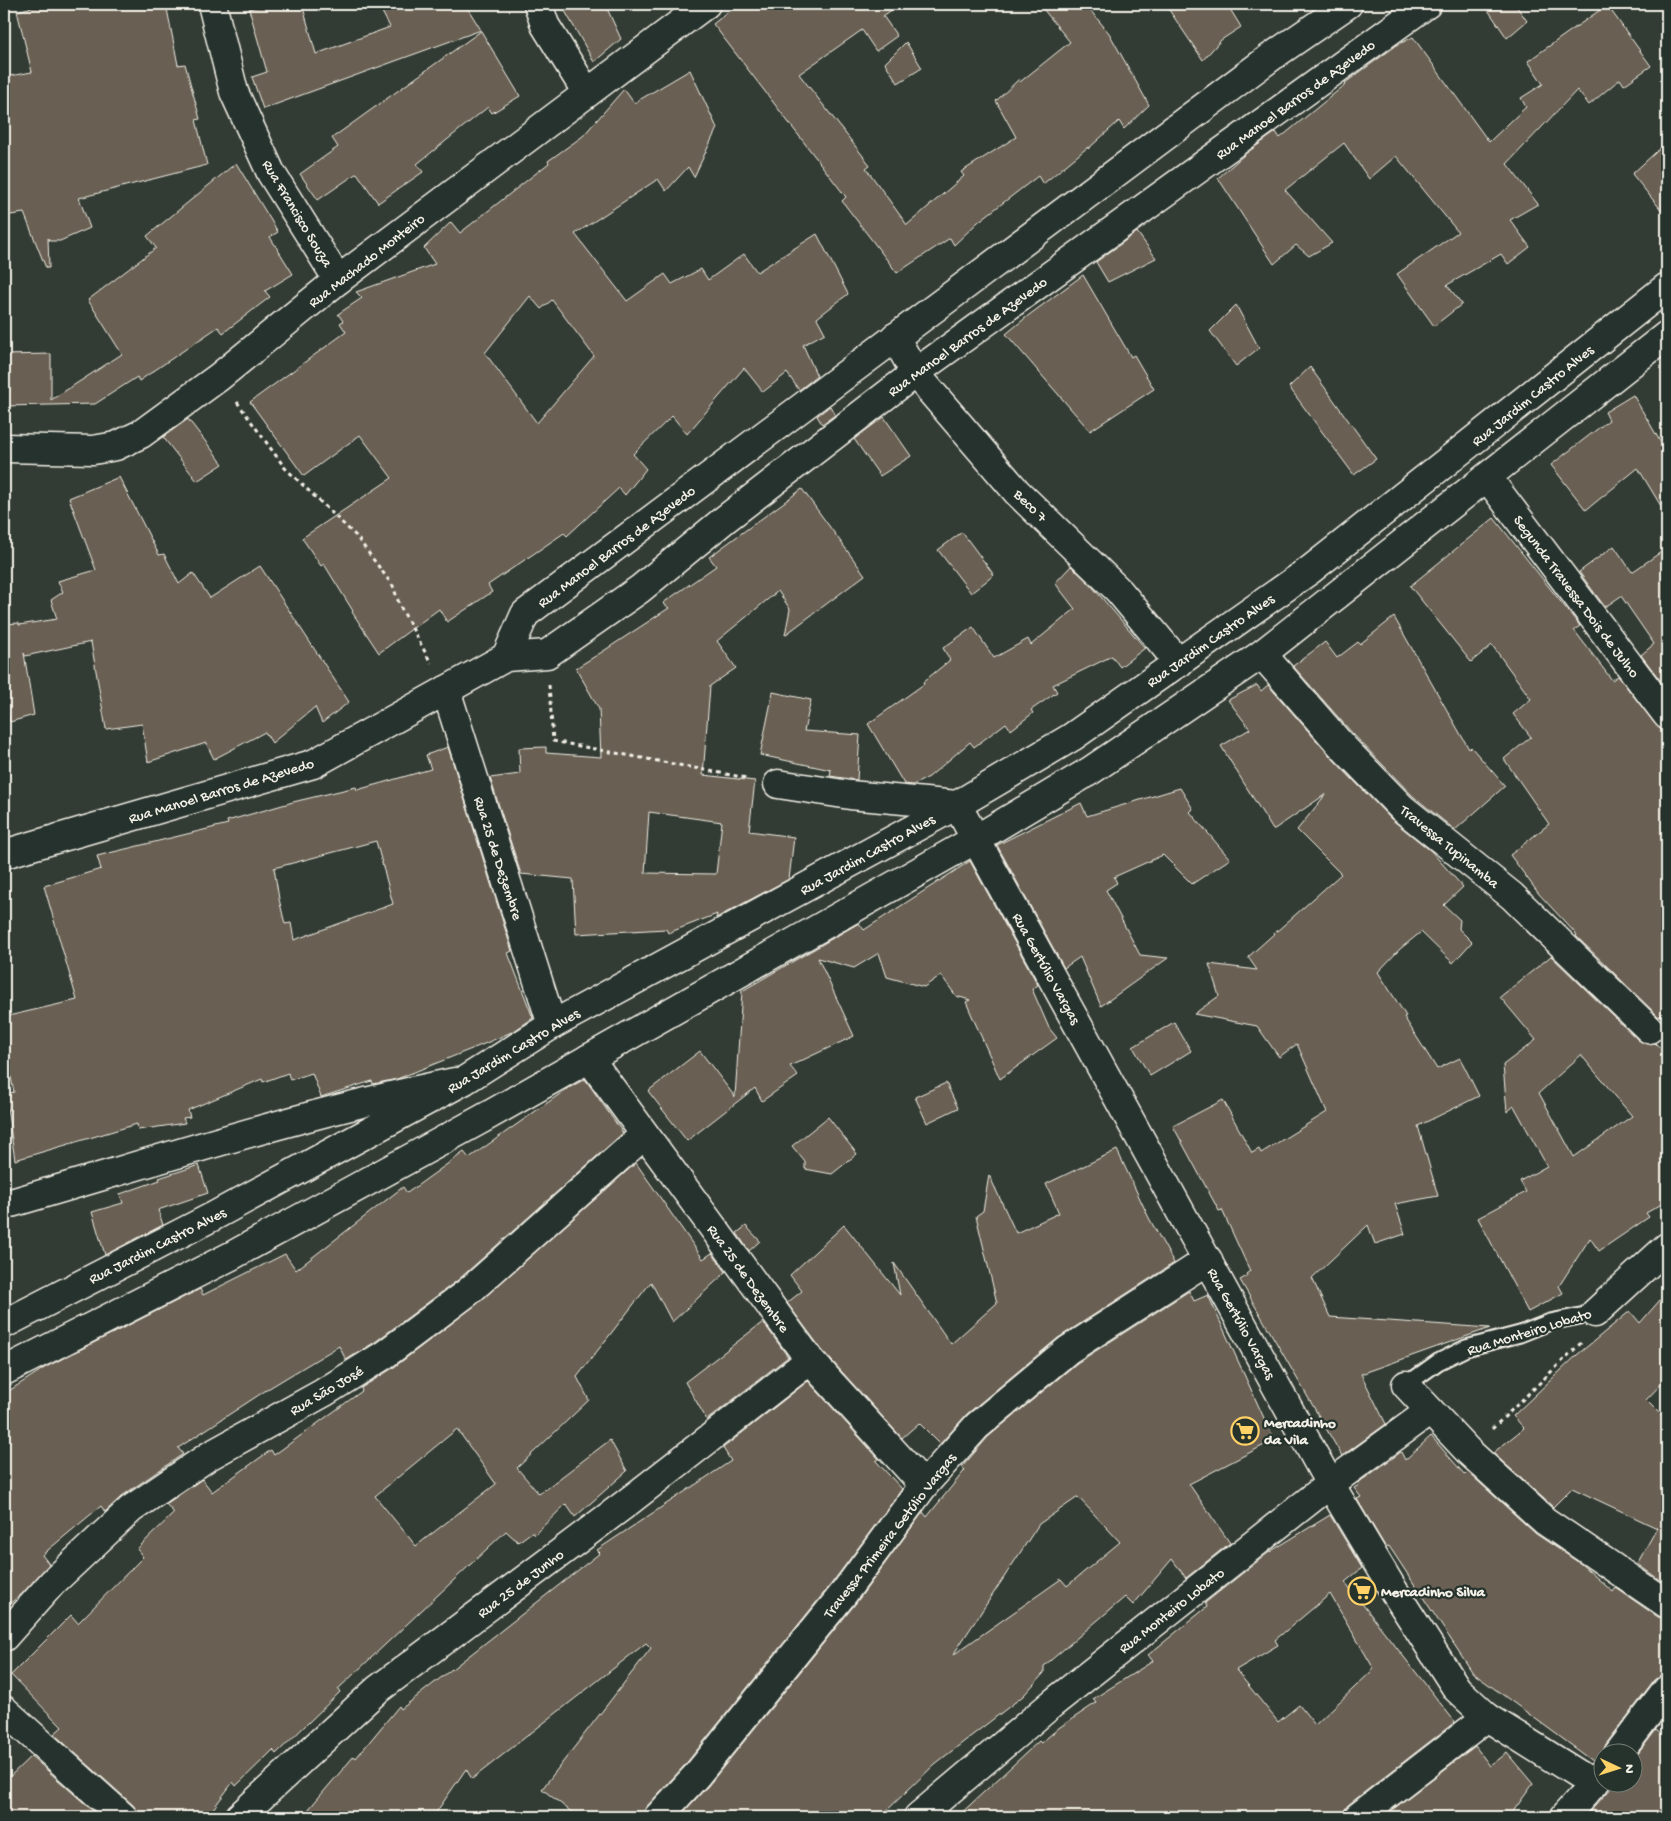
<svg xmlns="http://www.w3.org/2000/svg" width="1671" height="1821" font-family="'Gochi Hand',sans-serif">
	<rect width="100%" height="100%" fill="#333c34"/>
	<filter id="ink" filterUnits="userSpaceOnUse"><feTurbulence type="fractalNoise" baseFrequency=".02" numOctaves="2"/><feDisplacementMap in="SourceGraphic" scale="10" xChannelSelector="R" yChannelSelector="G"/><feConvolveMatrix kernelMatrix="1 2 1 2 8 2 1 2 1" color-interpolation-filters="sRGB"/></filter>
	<g filter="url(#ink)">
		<!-- building -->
		<g fill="#695f52" stroke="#f4f1e8" fill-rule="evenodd">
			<path d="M45 4H166L178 65 185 64 200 119 196 120 207 165 79 198 90 228 60 241H50L48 238 49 268H46L24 213 4 216V77L32 72 17 11Z"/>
			<path d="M268 4H302L316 54 390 27 381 10 403 4H465L481 30 263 109 252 77 267 72 249 9Z"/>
			<path d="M561 4H605L621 39 594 62Z"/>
			<path d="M738 4H900L883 16 897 36 876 51 862 30 799 74 870 165 866 168 907 225 964 176 961 172 1016 137 996 101 1019 79 1020 82 1070 42 1039 4H1085L1109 33 1149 105 1124 129 1119 121 1088 149V147L1043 184 1038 176 978 222 954 245 950 238 897 273 842 201 846 197 713 24Z"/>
			<path d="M1165 4H1227L1241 27 1221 40 1203 60Z"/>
			<path d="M1484 4H1515L1527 21 1507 38Z"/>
			<path d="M1607 5 1651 66 1624 85 1620 79 1589 105 1577 90 1507 164 1538 204 1510 220 1530 247 1508 264 1501 254 1447 285 1462 304 1434 326 1397 274 1458 232 1396 156 1369 179 1344 143 1285 190 1332 243 1309 256 1296 245 1274 264 1218 178 1245 154 1276 132 1280 138 1346 84 1345 83 1397 45 1413 37 1489 142 1526 107 1521 98 1543 84 1528 61Z"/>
			<path d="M481 31 520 96 492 113 488 107 417 164 423 172 378 203 357 173 318 200 300 174 338 147 332 138Z"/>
			<path d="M906 42 922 68 898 83 885 63Z"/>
			<path d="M690 70 717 128 694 177 688 167 666 191 658 179 575 234 627 301 665 274 672 284 701 269 708 280 744 254 757 272 817 234 848 294 817 318 825 333 803 345 817 376 799 390 787 373 763 392 744 368 687 434 672 416 633 454 646 469 625 495 619 488 567 536 564 533 488 585 492 592 447 622 439 609 379 653 352 612 353 611 324 564 321 566 302 538 392 478 360 435 304 476 250 402 346 332 340 323 343 321 338 314 362 298 356 292 435 264 424 248 451 222 460 233 549 163 548 161 583 136 624 89 634 103ZM530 296 541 309 552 300 594 356 537 423 485 353Z"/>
			<path d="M1667 142V217L1632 174Z"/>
			<path d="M236 163 278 232 270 237 293 274 265 291 270 297 223 333 218 327 139 381 137 377 95 404 4 406V355L51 354V400L122 354 88 300 156 248 147 236Z"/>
			<path d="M1137 232 1156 258 1108 282 1096 262Z"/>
			<path d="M1083 275 1131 357 1134 355 1154 389 1090 431 1006 334 1029 315Z"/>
			<path d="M1236 305 1259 348 1236 366 1210 331Z"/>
			<path d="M1310 367 1376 459 1354 475 1289 387Z"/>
			<path d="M1633 395 1667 453V516L1638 468 1586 510 1551 465 1609 420 1605 412Z"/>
			<path d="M830 406 835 415 822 424 817 416Z"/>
			<path d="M884 417 911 456 880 476 854 439Z"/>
			<path d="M188 419 223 464 197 481 163 437Z"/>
			<path d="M119 477 159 555 164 554 179 584 193 573 210 598 260 566 349 702 322 723 315 707 272 743 265 732 214 759 206 743 148 762 142 724 106 729 91 642 25 656 24 653 34 715 10 722 4 696V624L19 623V625L57 619 51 600 63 592 58 581 96 570 69 498Z"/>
			<path d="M802 489 865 575 785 635 790 609 778 591 717 641 736 668 710 686 703 775 755 781 749 831 794 837 789 879 716 918 717 914 668 933 666 929 576 934 573 879 521 874 490 778 520 774 519 748 546 747V753L601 757 599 709 576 668 602 652 669 608 663 603 716 566 709 557ZM649 812 722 822 716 874 645 873Z"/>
			<path d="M1494 518 1580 626 1574 630 1612 680 1618 676 1655 724 1660 729 1667 730V1009L1659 1017 1576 936 1577 935 1539 894 1510 855 1549 824 1504 759 1531 737 1513 714 1531 699 1492 645 1471 662 1410 586Z"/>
			<path d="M962 532 994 575 971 593 938 550Z"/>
			<path d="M1614 546 1632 572 1667 548V689L1641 655 1654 644 1621 596 1605 607 1579 572Z"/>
			<path d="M1071 566 1089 583 1145 648 1120 667 1112 656 1053 685 1057 692 1031 710 1033 713 1011 730 1006 723 974 747 970 742 929 777 913 785 904 784 868 724 924 684 923 682 950 660 943 648 973 627 994 658 1028 639 1031 645 1075 609 1055 583Z"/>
			<path d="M1394 617 1469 749 1471 747 1505 786 1455 830 1413 796 1353 734 1293 666 1325 642 1337 658 1358 642 1360 644Z"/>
			<path d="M1257 685 1261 691 1268 685 1330 756 1391 819 1431 851 1463 887 1444 905 1460 920 1459 929 1472 942 1453 963 1421 932 1400 949 1378 972 1406 1016 1404 1017 1437 1069 1460 1058 1479 1096 1418 1126 1438 1196 1395 1204 1405 1234 1375 1244 1368 1225 1312 1278 1330 1317 1490 1328 1361 1374 1386 1424 1342 1456 1240 1280 1247 1276 1246 1274 1250 1271 1222 1210 1219 1211 1173 1126 1223 1100 1252 1153 1259 1149 1261 1153 1327 1112 1297 1044 1279 1057 1257 1026 1194 1014 1219 996 1209 964 1257 970 1248 957 1341 874 1297 830 1326 794 1273 830 1221 746 1250 729 1228 700Z"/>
			<path d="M773 692 811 700 804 731 860 735 857 780 830 776 831 770 760 755Z"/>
			<path d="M448 747 512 951 508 953 533 1018 514 1031 484 1044 397 1079 373 1084 372 1081 321 1097 312 1073 290 1080 288 1073 263 1082 262 1079 188 1110 190 1117 183 1118 185 1123 138 1130 137 1124 15 1160 5 1094 14 1092 4 1043V1017L77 1000 44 886 101 869 97 856 228 824 227 821 293 802 356 787 357 790 431 769 426 755ZM376 841 393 904 294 940 291 923 285 924 279 899 274 868Z"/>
			<path d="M1180 788 1193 809 1190 812 1230 859 1192 884 1163 855 1114 877 1117 883 1106 890 1140 955 1168 958 1101 1006 1080 957 1064 968 997 845 1081 803 1087 816Z"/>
			<path d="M970 861 1038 985 1032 989 1049 1028 1057 1038 1000 1079 966 1002 970 1000 956 996 941 975 924 987 887 977 879 953 854 968 818 958 854 1036 790 1066 798 1076 762 1101 755 1088 687 1141 648 1091 700 1051 735 1097 742 991 859 923 864 930Z"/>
			<path d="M1551 956 1638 1040 1646 1044 1655 1043 1667 1054V1201L1646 1213 1649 1217 1599 1251 1590 1238 1559 1286 1563 1293 1528 1312 1478 1218 1526 1192 1520 1181 1547 1166 1514 1106 1507 1112 1503 1065 1536 1040 1500 997ZM1581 1055 1632 1116 1574 1157 1539 1093Z"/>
			<path d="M1174 1022 1191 1051 1150 1076 1133 1047Z"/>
			<path d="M585 1079 623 1133 458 1280 375 1342 346 1360 339 1346 271 1387 178 1448 183 1454 122 1496 105 1512 101 1506 42 1555 49 1564 22 1594 4 1608V1394L46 1367 200 1289 203 1295 285 1254 296 1270 403 1187 407 1193 464 1152 469 1158 567 1089Z"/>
			<path d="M946 1083 958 1108 927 1123 915 1097Z"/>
			<path d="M828 1117 857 1154 832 1174 805 1169V1162L792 1146Z"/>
			<path d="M1117 1150 1149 1218 1174 1263 1058 1338 967 1414 940 1444 919 1423 902 1438 822 1350 787 1303 802 1291 790 1275 844 1225 900 1295 894 1263 951 1344 997 1303 976 1216 983 1211 989 1175 1016 1233 1059 1213 1046 1184Z"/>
			<path d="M636 1163 703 1259 712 1253 726 1272 672 1322 651 1282 577 1377 589 1400 517 1468 539 1494 610 1440 627 1471 575 1517 566 1504 534 1535 532 1532 518 1542 506 1531 338 1689 340 1692 276 1754 273 1750 236 1786 233 1782 207 1817H138V1812L133 1805 54 1734 62 1727 11 1675 71 1615 78 1623 143 1557 137 1549 174 1513 166 1504 202 1479 212 1492 271 1450 274 1455 362 1391 361 1388 393 1368 477 1304ZM457 1429 496 1484 416 1546 375 1496Z"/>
			<path d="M199 1165 208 1193 158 1210 163 1225 105 1255 92 1212 123 1203 120 1194 160 1180 159 1178Z"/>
			<path d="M746 1226 760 1241 749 1251 737 1233Z"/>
			<path d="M1189 1291 1194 1301 1208 1295 1274 1440 1189 1484 1230 1543 1186 1578 1172 1559 1133 1605 1125 1597 1044 1666V1673L1023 1696 935 1764 880 1817H679L708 1786 856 1603 923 1512 927 1517 965 1470 962 1467 988 1437 1077 1363ZM1078 1497 1120 1542 1067 1586 1061 1579 953 1655 1039 1524Z"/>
			<path d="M1667 1292V1378L1646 1400 1667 1421V1585L1637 1564 1657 1528 1572 1488 1553 1507 1493 1453 1524 1428 1513 1416 1577 1355 1630 1311 1640 1323Z"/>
			<path d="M763 1322 788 1357 707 1420 685 1382Z"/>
			<path d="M808 1381 879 1459 876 1461 902 1489 832 1583 684 1766 647 1806 643 1817H578L542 1789 651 1648 646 1643 472 1779 466 1769 433 1817H302L354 1756 356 1758 399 1706 401 1709 600 1553 597 1550 731 1461 723 1448Z"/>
			<path d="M1431 1436 1465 1475 1468 1472 1536 1534 1581 1564 1613 1592 1616 1588 1658 1617 1667 1619V1675L1661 1676 1655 1680 1606 1744 1603 1752V1757H1599L1593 1761 1473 1673 1389 1546 1386 1548 1357 1499 1361 1497 1354 1488 1359 1485 1358 1483 1401 1452 1405 1460Z"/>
			<path d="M1330 1515 1362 1568 1345 1582 1455 1722 1348 1805 1344 1811 1343 1817H957L1039 1741 1041 1743 1060 1727 1096 1703 1093 1699 1153 1661 1148 1655 1207 1607 1205 1603 1268 1553ZM1330 1594 1374 1669 1315 1725 1299 1705 1278 1722 1236 1670 1278 1645 1275 1640Z"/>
			<path d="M1656 1730 1667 1739V1817H1585L1615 1784H1634V1759Z"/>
			<path d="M1475 1746 1490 1766 1507 1753 1533 1784 1509 1817H1383Z"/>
			<path d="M31 1756 100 1817H4V1782Z"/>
		</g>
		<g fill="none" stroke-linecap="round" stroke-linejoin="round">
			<!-- lane casing -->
			<g stroke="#f4f1e8" stroke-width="19">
				<path id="lane" d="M1406 1385 1438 1362 1466 1348 1520 1334 1550 1322 1595 1313"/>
			</g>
			<!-- street casing -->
			<g stroke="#f4f1e8" stroke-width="31">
				<g id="street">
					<path d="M212 4 234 92 271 173 338 280"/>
					<path d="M538 4 545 25 587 93"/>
					<path d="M895 337 915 373 1017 492 1119 591 1179 663"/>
					<path d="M1487 477 1667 715"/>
					<path d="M1262 654 1341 745 1402 808 1512 896 1649 1029"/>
					<path d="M506 657 525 614 1271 57 1348 4"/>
					<path d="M446 690 552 1025"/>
					<path d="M778 784 850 795 957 805 1330 1484 1394 1591 1457 1689 1487 1717 1594 1784"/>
					<path d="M4 854 313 764 506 657 547 654 640 589 724 520 915 373 1427 4"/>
					<path d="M589 1058 810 1360 924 1485"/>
					<path d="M4 1205C153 1162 302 1113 455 1082"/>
					<path d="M1595 1313 1667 1247"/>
					<path d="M1406 1385 1469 1452 1545 1521 1667 1604"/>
					<path d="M4 1637 52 1583 131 1509 209 1456 323 1393 384 1355 468 1292 644 1135"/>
					<path d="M4 1710 123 1817"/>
					<path d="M1618 1754 1667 1690"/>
					<path d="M239 1817 377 1690 624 1505 810 1360"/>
					<path d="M658 1817 696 1776 844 1593 924 1485 977 1426 1068 1350 1208 1260"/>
					<path d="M918 1817 1053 1703 1330 1484 1430 1411"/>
					<path d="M1358 1817 1487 1717"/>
					<path d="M1564 1817 1604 1772"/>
				</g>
			</g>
			<!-- secondary casing -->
			<g stroke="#f4f1e8" stroke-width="31">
				<g id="secondary">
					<path d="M4 448 93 450 116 446 141 434 219 377 338 280 706 4"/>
					<path d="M4 1324 214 1216 465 1080 552 1025 957 805 1072 737 1310 570 1667 287"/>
					<path d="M4 1371 233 1255 482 1119 976 839 1090 771 1262 654 1667 335"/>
				</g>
			</g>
			<!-- path -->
			<g stroke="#f4f1e8" stroke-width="3" stroke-dasharray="4 4" stroke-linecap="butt">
				<path d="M237 402 285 468 356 536 393 586 400 606 431 663"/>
				<path d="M549 685 553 741 747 778"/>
				<path d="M1492 1429 1581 1343"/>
			</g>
			<!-- lane -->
			<use href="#lane" stroke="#26332d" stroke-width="15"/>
			<!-- street -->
			<use href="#street" stroke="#26332d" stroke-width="28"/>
			<!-- secondary -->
			<use href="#secondary" stroke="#26332d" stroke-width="28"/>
		</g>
	</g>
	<!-- icons -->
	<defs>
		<g id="supermarket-ring" transform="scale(1.4375)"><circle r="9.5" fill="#26332d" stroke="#ffd166" stroke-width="1.5"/><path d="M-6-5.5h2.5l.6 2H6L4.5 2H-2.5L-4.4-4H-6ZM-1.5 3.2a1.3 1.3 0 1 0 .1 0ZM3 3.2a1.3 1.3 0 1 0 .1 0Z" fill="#ffd166"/></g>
	</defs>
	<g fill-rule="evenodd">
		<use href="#supermarket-ring" x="1245" y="1431"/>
		<use href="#supermarket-ring" x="1362" y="1591"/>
	</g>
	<g text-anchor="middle" stroke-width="4.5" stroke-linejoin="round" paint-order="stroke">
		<!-- street labels -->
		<g font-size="15" fill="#f4f1e8" stroke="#26332d">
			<text transform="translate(1295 99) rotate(-36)" y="5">Rua Manoel Barros de Azevedo</text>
			<text transform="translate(298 213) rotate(59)" y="5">Rua Francisco Souza</text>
			<text transform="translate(366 260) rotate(-38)" y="5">Rua Machado Monteiro</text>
			<text transform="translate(967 336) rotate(-36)" y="5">Rua Manoel Barros de Azevedo</text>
			<text transform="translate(1532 395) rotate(-39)" y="5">Rua Jardim Castro Alves</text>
			<text transform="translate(1031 505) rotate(44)" y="5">Beco 7</text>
			<text transform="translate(616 546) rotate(-37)" y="5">Rua Manoel Barros de Azevedo</text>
			<text transform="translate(1577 596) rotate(53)" y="5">Segunda Travessa Dois de Julho</text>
			<text transform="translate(1210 640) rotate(-35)" y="5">Rua Jardim Castro Alves</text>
			<text transform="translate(221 790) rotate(-17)" y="5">Rua Manoel Barros de Azevedo</text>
			<text transform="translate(1450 846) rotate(39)" y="5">Travessa Tupinamba</text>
			<text transform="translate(867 854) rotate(-29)" y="5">Rua Jardim Castro Alves</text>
			<text transform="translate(499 858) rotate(72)" y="5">Rua 25 de Dezembre</text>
			<text transform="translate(1047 968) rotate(61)" y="5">Rua Gertúlio Vargas</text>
			<text transform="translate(513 1050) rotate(-31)" y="5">Rua Jardim Castro Alves</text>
			<text transform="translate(157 1245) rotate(-27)" y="5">Rua Jardim Castro Alves</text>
			<text transform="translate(749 1278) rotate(54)" y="5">Rua 25 de Dezembre</text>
			<text transform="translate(1242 1323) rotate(61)" y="5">Rua Gertúlio Vargas</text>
			<text transform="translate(1529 1331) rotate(-17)" y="5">Rua Monteiro Lobato</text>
			<text transform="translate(326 1390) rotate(-31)" y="5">Rua São José</text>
			<text transform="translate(889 1535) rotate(-52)" y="5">Travessa Primeira Getúlio Vargas</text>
			<text transform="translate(520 1583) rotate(-37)" y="5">Rua 25 de Junho</text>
			<text transform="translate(1171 1610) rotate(-38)" y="5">Rua Monteiro Lobato</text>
		</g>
		<!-- poi labels -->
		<g font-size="15" font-weight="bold" fill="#f4f1e8" stroke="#26332d" text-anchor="start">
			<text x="1264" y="1427">Mercadinho<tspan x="1264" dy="17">da Vila</tspan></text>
			<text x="1381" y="1596">Mercadinho Silva</text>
		</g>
	</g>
	<!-- margin -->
	<rect width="1671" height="1821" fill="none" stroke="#26332d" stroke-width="20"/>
	<rect x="10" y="10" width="1651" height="1801" fill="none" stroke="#f4f1e8" stroke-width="2" filter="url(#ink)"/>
	<!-- north arrow -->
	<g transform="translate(1618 1768) rotate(94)"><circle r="24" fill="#26332d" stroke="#787f78"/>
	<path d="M0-4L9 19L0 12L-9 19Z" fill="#ffd166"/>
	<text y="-8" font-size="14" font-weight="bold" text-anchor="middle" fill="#f4f1e8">N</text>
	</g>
</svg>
